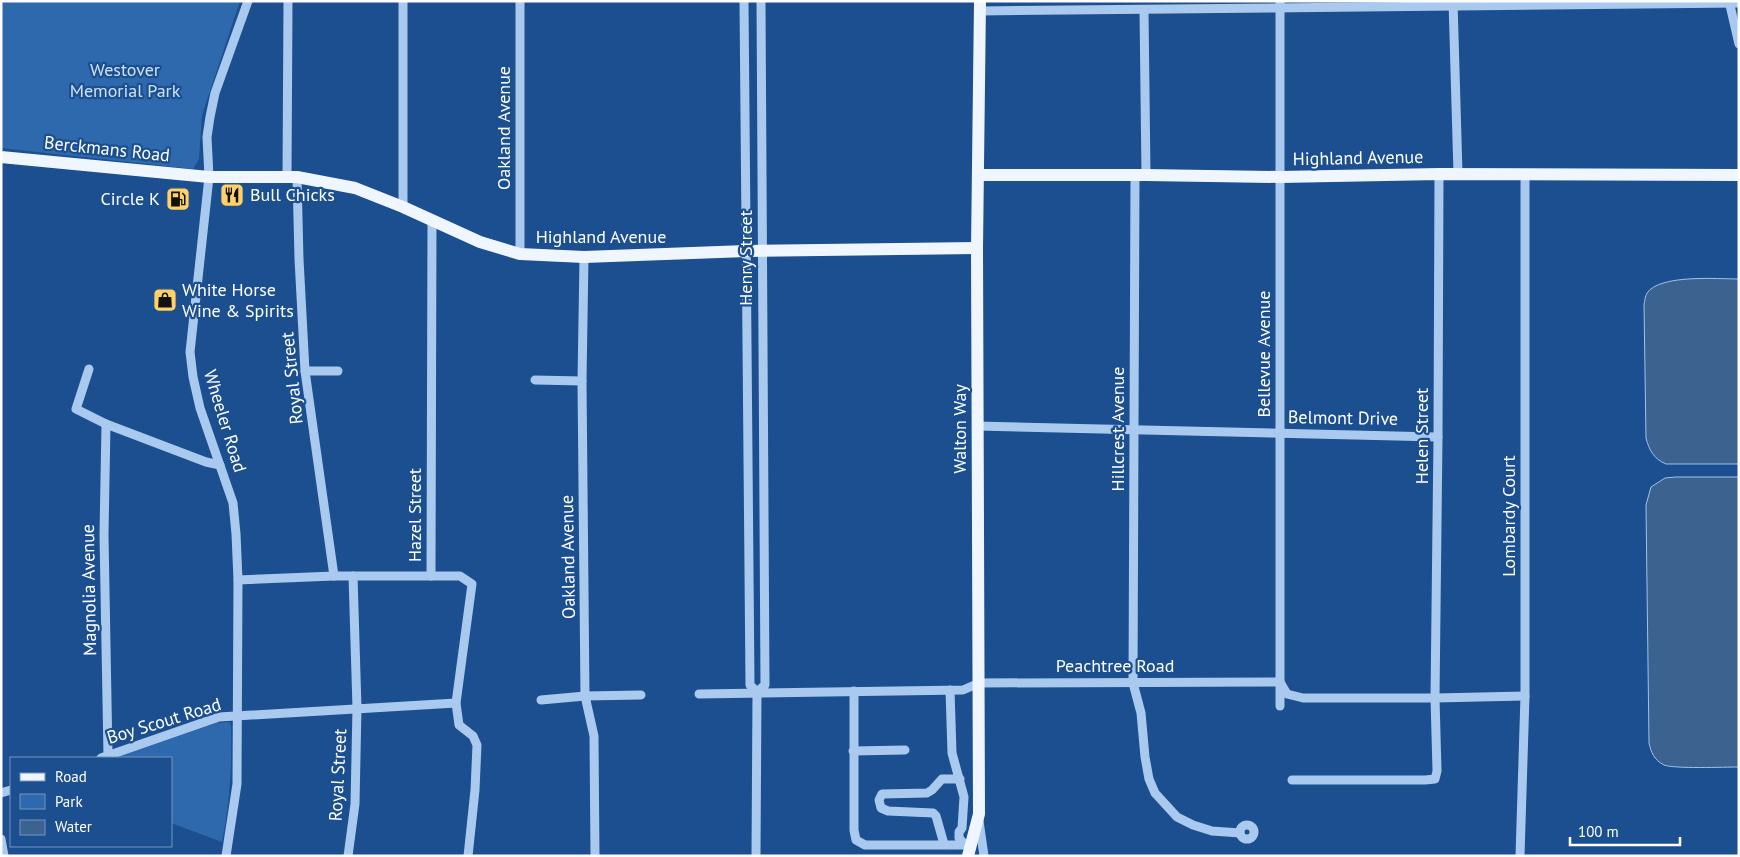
<svg xmlns="http://www.w3.org/2000/svg" width="1740" height="857" font-family="'PT Sans',sans-serif">
	<rect width="100%" height="100%" fill="#1b4f8f"/>
	<!-- green -->
	<g fill="#2e69ad">
		<path d="M1 1H240L202 115 199 159 193 169 1 148Z"/>
		<path d="M229 722 231 726C232 766 230 802 222 842L171 823V758H113L217 723Z"/>
	</g>
	<!-- water -->
	<g fill="#3c6290" stroke="#9cc4f0">
		<path d="M1739 279V464H1666C1654 459 1649 450 1646 438L1644 304C1645 301 1645 296 1647 293 1660 274 1718 279 1739 279Z"/>
		<path d="M1676 477H1739V767C1724 767 1674 769 1664 765 1654 760 1651 752 1649 743L1646 505 1651 487 1665 478Z"/>
	</g>
	<g fill="none" stroke-linecap="round" stroke-linejoin="round">
		<!-- minor -->
		<g stroke="#a9c9ee" stroke-width="9">
			<path d="M403 1V207"/>
			<path d="M520 1V254"/>
			<path d="M744 1 750 685 757 692 756 856"/>
			<path d="M1453 1 1458 174"/>
			<path d="M1729 1 1739 44"/>
			<path d="M1144 10 1146 175"/>
			<path d="M980 11 1739 3"/>
			<path d="M1135 176 1133 683 1141 713 1145 757 1149 779 1155 793 1177 817 1193 825 1212 831 1240 833"/>
			<path d="M287 177 288 1"/>
			<path d="M297 177 299 259 305 371 334 576"/>
			<path d="M432 219 431 576H460L472 584 456 703 459 725 473 736 477 745 475 790 468 856"/>
			<path d="M584 257 582 381 585 696 594 736 595 856"/>
			<path d="M89 369 76 409 106 424 206 462 220 465"/>
			<path d="M305 371H338"/>
			<path d="M535 380 582 381"/>
			<path d="M106 424 104 535 108 756"/>
			<path d="M977 426 1438 437"/>
			<path d="M238 580 334 576H431"/>
			<path d="M950 690 952 753 964 797 962 828 959 832V838L964 844"/>
			<path d="M854 691V830L856 840 865 845H971"/>
			<path d="M757 692 765 685 761 1"/>
			<path d="M699 694 963 690 979 683 1280 682 1287 694 1303 698H1435L1525 696"/>
			<path d="M541 700 585 696 641 695"/>
			<path d="M1280 706V1"/>
			<path d="M853 751 905 750"/>
			<path d="M101 758 219 717 456 703"/>
			<path d="M1292 780H1425L1435 779 1437 771 1435 698 1438 437 1439 174"/>
			<path d="M1 793 11 790"/>
			<path d="M979 821 984 856"/>
			<circle cx="1247" cy="832" r="7"/>
			<path d="M1 839 4 856"/>
			<path d="M944 844 936 816 933 813 888 811 881 808 879 800 882 794 927 793 932 790 942 779H960"/>
			<path d="M226 856 237 784 238 580 236 534 233 503 200 408 193 377 190 352 209 177 207 137 210 117 215 93 248 1"/>
			<path d="M348 856 355 804 357 708 353 576"/>
			<path d="M1520 856 1525 696V175"/>
		</g>
		<!-- major -->
		<g stroke="#f0f6ff" stroke-width="12">
			<path d="M1 157 209 177H297L355 188 403 207 480 242 520 254 584 257 746 251 977 248"/>
			<path d="M979 175H1146L1280 177 1439 174 1739 175"/>
			<path d="M968 856 979 814 977 248 980 1"/>
		</g>
	</g>
	<!-- icons -->
	<defs>
		<g id="restaurant-square" transform="scale(1.25)"><rect x="-9" y="-9" width="18" height="18" rx="4" fill="#ffd166" stroke="#1b4f8f"/><path d="M-5-6h1v4h1v-4h1v4h1v-4h1v5L-1.5 .5V6h-2V.5L-5-1ZM5-6V6H3V1.5H1.5Q1.5-4 5-6Z" fill="#111"/></g>
		<g id="fuel-square" transform="scale(1.25)"><rect x="-9" y="-9" width="18" height="18" rx="4" fill="#ffd166" stroke="#1b4f8f"/><path d="M-5.5-6h7V0h2V4h1.3V-2.5L3-4.5l.8-.8L6-3V5H2.5V1h-1V6h-7ZM-4.2-4.7v3.2H.2V-4.7Z" fill="#111"/></g>
		<g id="shop-square" transform="scale(1.25)"><rect x="-9" y="-9" width="18" height="18" rx="4" fill="#ffd166" stroke="#1b4f8f"/><path d="M-5-2.5h2.3a2.7 3.5 0 0 1 5.4 0H5L5.5 6h-11ZM-1.5-2.5h3a1.5 2.3 0 0 0-3 0Z" fill="#111"/></g>
	</defs>
	<g fill-rule="evenodd">
		<use href="#restaurant-square" x="232" y="195"/>
		<use href="#fuel-square" x="178" y="199"/>
		<use href="#shop-square" x="165" y="300"/>
	</g>
	<g text-anchor="middle" stroke-width="4.5" stroke-linejoin="round" paint-order="stroke">
		<!-- park labels -->
		<g font-size="18" fill="#cfe3fa" stroke="#1b4f8f">
			<text x="125" y="76">Westover<tspan x="125" dy="21">Memorial Park</tspan></text>
		</g>
		<!-- street labels -->
		<g font-size="18" fill="#fff" stroke="#1b4f8f">
			<text transform="translate(504 128) rotate(-90)" y="6">Oakland Avenue</text>
			<text transform="translate(107 149) rotate(6)" y="6">Berckmans Road</text>
			<text transform="translate(1358 158) rotate(-1)" y="6">Highland Avenue</text>
			<text x="601" y="243">Highland Avenue</text>
			<text transform="translate(746 258) rotate(-90)" y="6">Henry Street</text>
			<text transform="translate(1264 354) rotate(-90)" y="6">Bellevue Avenue</text>
			<text transform="translate(292 378) rotate(-96)" y="6">Royal Street</text>
			<text transform="translate(1343 418) rotate(1)" y="6">Belmont Drive</text>
			<text transform="translate(225 421) rotate(73)" y="6">Wheeler Road</text>
			<text transform="translate(960 429) rotate(-90)" y="6">Walton Way</text>
			<text transform="translate(1118 429) rotate(-90)" y="6">Hillcrest Avenue</text>
			<text transform="translate(1422 436) rotate(-90)" y="6">Helen Street</text>
			<text transform="translate(415 515) rotate(-90)" y="6">Hazel Street</text>
			<text transform="translate(1509 516) rotate(-90)" y="6">Lombardy Court</text>
			<text transform="translate(568 557) rotate(-91)" y="6">Oakland Avenue</text>
			<text transform="translate(89 590) rotate(-91)" y="6">Magnolia Avenue</text>
			<text x="1115" y="672">Peachtree Road</text>
			<text transform="translate(164 721) rotate(-17)" y="6">Boy Scout Road</text>
			<text transform="translate(338 775) rotate(-87)" y="6">Royal Street</text>
		</g>
		<!-- poi labels -->
		<g font-size="18" fill="#fff" stroke="#1b4f8f" text-anchor="start">
			<text x="250" y="201">Bull Chicks</text>
			<text x="160" y="205" text-anchor="end">Circle K</text>
			<text x="182" y="296">White Horse<tspan x="182" dy="21">Wine &amp; Spirits</tspan></text>
		</g>
	</g>
	<!-- border -->
	<rect width="1740" height="857" fill="none" stroke="#ffffff" stroke-width="5"/>
	<!-- legend -->
	<rect x="10" y="757" width="162" height="90" fill="#1b4f8f" stroke="#7695bc"/>
	<rect x="20" y="773" width="25" height="8" fill="#f0f6ff" stroke="#7695bc"/>
	<text x="55" y="782" font-size="15" fill="#ffffff">Road</text>
	<rect x="20" y="794" width="25" height="15" fill="#2e69ad" stroke="#7695bc"/>
	<text x="55" y="807" font-size="15" fill="#ffffff">Park</text>
	<rect x="20" y="820" width="25" height="15" fill="#3c6290" stroke="#7695bc"/>
	<text x="55" y="832" font-size="15" fill="#ffffff">Water</text>
	<!-- scale -->
	<path d="M1570 837v8h110v-8" fill="none" stroke="#ffffff" stroke-width="2.5"/>
	<text x="1578" y="837" font-size="15" fill="#ffffff" stroke="#1b4f8f" stroke-width="4" paint-order="stroke">100 m</text>
</svg>
